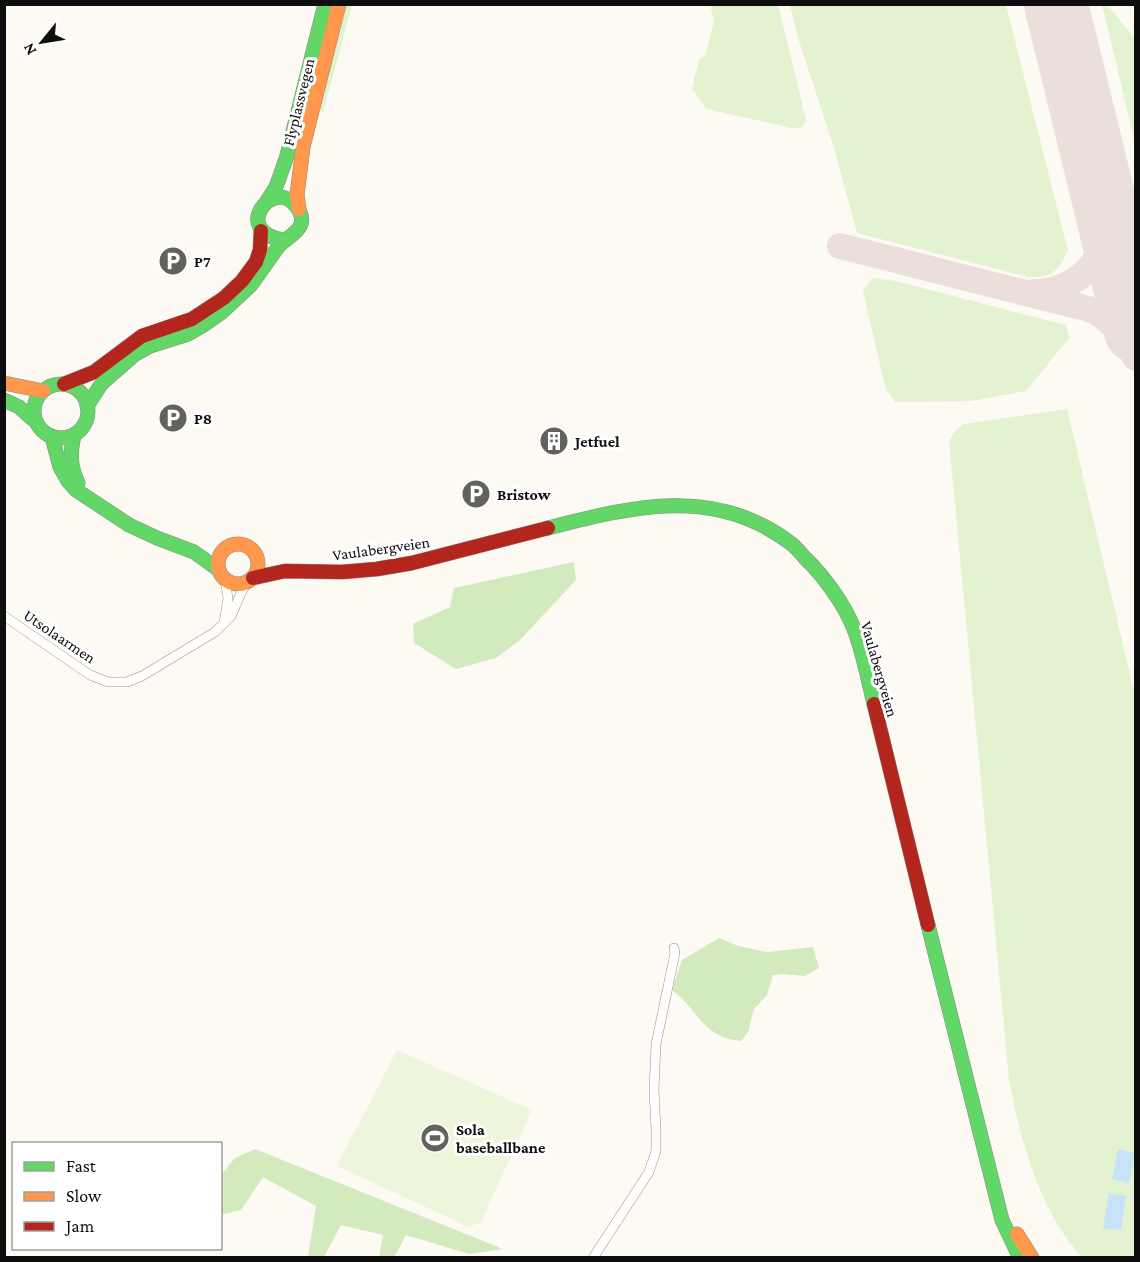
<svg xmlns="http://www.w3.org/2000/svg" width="1140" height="1262" font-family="'Crimson Pro',serif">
	<rect width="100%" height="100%" fill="#fcfaf2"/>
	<!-- green -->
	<g fill="#e3f2d1">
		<path d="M712 4 778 5 806 120 801 128H792L706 109 692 88 699 60 706 54 714 21 711 8Z"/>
		<path d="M344 5H352L323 112 317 109Z"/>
		<path d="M790 5H1006L1068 251C1057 272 1053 278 1028 277L857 233 835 151 798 38Z"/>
		<path d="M1102 5H1107L1135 38V142Z"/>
		<path d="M873 278 895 281 1066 325 1069 338 1026 391 971 401 895 402 885 387 863 290Z"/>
		<path d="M1067 409 1135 695V1257H1082C1039 1212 1021 1140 1009 1080L949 440 957 429 964 424Z"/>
	</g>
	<!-- forest -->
	<g fill="#d2eabe">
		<path d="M574 562 576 580 520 640 496 658 456 669 414 643 413 624 450 607 454 588Z"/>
		<path d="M719 938 738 946 767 952 813 947 819 968 804 976 784 974 773 975 767 995 754 1009 748 1032 741 1041C703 1038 698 1009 672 990L682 960Z"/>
		<path d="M255 1149 503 1249 469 1254 406 1235 395 1256 379 1257 383 1235 341 1225 324 1257H308L316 1206 263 1177 241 1210 221 1215V1175L235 1158Z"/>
	</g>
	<!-- pitch -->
	<path fill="#edf6db" d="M397 1050 532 1110 481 1222 469 1227 337 1166Z"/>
	<!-- water -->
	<g fill="#c7e3f7">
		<path d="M1118 1149 1135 1153 1129 1183 1112 1179Z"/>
		<path d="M1109 1193 1126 1196 1121 1230 1103 1228Z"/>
	</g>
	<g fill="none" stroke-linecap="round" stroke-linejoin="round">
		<!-- taxiway -->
		<g stroke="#eadfda" stroke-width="26">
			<path d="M840 246 1089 309C1111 317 1124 338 1136 358"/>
			<path d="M1035 292C1076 292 1109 258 1108 217"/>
		</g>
		<!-- runway -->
		<path stroke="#eadfda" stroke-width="64" d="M1056 4 1136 331"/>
		<!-- street casing -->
		<g stroke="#959491" stroke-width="10">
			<g id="street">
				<path d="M4 616 90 675 108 682H127L142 676 215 632 231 616 241 593 247 582"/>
				<path d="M224 622 228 599 225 578"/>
				<path d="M593 1258 649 1172 656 1151V1130L654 1090 656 1044 675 953 674 948"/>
			</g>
		</g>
		<!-- fast casing -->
		<g stroke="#8c8b87" stroke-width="15">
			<g id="fast">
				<path d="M267 201 276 187 286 159 325 4"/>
				<circle cx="61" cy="411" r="27"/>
				<path d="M4 400 19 407 36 422"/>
				<path d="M87 406 102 383 134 355 150 346 188 334 202 326 222 312 251 285 278 247C288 235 313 228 296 206 273 176 230 232 284 240"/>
				<path d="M74 435C70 453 70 466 78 483"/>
				<path d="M52 437 60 467 68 481 76 490 129 525 157 538 194 552 219 570"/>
				<path d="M548 528C631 507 713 485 789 542 795 546 800 552 805 558 823 575 845 605 854 629 863 652 868 679 874 704"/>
				<path d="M928 925 1002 1220 1020 1258"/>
			</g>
		</g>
		<!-- slow casing -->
		<g stroke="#8c8b87" stroke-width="15">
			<g id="slow">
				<path d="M299 209 297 195 303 147 339 4"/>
				<path d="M4 383 43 391"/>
				<circle cx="238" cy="564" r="20"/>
				<path d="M1017 1234 1032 1258"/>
			</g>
		</g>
		<!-- jam casing -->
		<g stroke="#8c8b87" stroke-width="15">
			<g id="jam">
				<path d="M64 384 94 372 142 336 192 319 224 298 242 281 256 262 260 250 261 231"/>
				<path d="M253 578 285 571 342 572 377 569 412 563 548 528"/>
				<path d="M874 704 928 925"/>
			</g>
		</g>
		<!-- street -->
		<use href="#street" stroke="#fffefd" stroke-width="9"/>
		<!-- fast -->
		<use href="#fast" stroke="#63d668" stroke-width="14"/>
		<!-- slow -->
		<use href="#slow" stroke="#ff974d" stroke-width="14"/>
		<!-- jam -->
		<use href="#jam" stroke="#b3261e" stroke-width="14"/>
	</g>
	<!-- icons -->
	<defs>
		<g id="parking-disc" transform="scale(1.5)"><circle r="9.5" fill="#61615e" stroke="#fff"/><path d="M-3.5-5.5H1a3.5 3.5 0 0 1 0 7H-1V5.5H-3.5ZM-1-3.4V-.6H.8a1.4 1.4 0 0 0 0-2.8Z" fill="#fff"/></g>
		<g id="building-disc" transform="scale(1.5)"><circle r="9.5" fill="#61615e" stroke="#fff"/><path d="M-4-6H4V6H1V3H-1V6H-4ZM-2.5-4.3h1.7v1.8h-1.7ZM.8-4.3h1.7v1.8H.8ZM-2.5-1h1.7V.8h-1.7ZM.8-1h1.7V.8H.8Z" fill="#fff"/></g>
		<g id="stadium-disc" transform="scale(1.5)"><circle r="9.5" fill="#61615e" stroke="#fff"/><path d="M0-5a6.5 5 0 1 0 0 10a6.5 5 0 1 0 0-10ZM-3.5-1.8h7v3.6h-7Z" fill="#fff"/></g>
	</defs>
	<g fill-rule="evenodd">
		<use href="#parking-disc" x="173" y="261"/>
		<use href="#parking-disc" x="173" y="418"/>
		<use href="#building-disc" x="554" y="441"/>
		<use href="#parking-disc" x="476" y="494"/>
		<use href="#stadium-disc" x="435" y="1138"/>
	</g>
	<g text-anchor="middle" stroke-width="6" stroke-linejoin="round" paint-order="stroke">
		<!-- street labels -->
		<g font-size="16" fill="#0e0e0e" stroke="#fff">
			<text transform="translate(298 102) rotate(-76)" y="6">Flyplassvegen</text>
			<text transform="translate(381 548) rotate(-8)" y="6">Vaulabergveien</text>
			<text transform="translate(60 636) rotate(34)" y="6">Utsolaarmen</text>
			<text transform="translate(880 669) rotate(74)" y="6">Vaulabergveien</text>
		</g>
		<!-- poi labels -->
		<g font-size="16" font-weight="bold" fill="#0e0e0e" stroke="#fff" text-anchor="start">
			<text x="194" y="267">P7</text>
			<text x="194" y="424">P8</text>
			<text x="575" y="447">Jetfuel</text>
			<text x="497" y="500">Bristow</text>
			<text x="456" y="1135">Sola<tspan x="456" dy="18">baseballbane</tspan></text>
		</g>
	</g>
	<!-- border -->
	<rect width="1140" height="1262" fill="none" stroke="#0e0e0e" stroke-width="12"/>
	<!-- legend -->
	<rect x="12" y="1142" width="210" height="108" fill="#ffffff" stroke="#9f9f9f" stroke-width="1.5"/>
	<rect x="24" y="1162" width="30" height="9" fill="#63d668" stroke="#9f9f9f" stroke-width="1.5"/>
	<text x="66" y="1172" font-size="18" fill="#0e0e0e">Fast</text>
	<rect x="24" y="1192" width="30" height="9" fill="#ff974d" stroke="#9f9f9f" stroke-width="1.5"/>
	<text x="66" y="1202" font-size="18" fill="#0e0e0e">Slow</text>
	<rect x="24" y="1222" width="30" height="9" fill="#b3261e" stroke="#9f9f9f" stroke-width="1.5"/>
	<text x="66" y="1232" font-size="18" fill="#0e0e0e">Jam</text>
	<!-- north arrow -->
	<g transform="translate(42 42) rotate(240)" stroke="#ffffff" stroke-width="4.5" paint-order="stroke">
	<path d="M0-4.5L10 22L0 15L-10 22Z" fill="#0e0e0e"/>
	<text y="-9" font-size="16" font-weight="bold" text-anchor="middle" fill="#0e0e0e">N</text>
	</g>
</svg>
